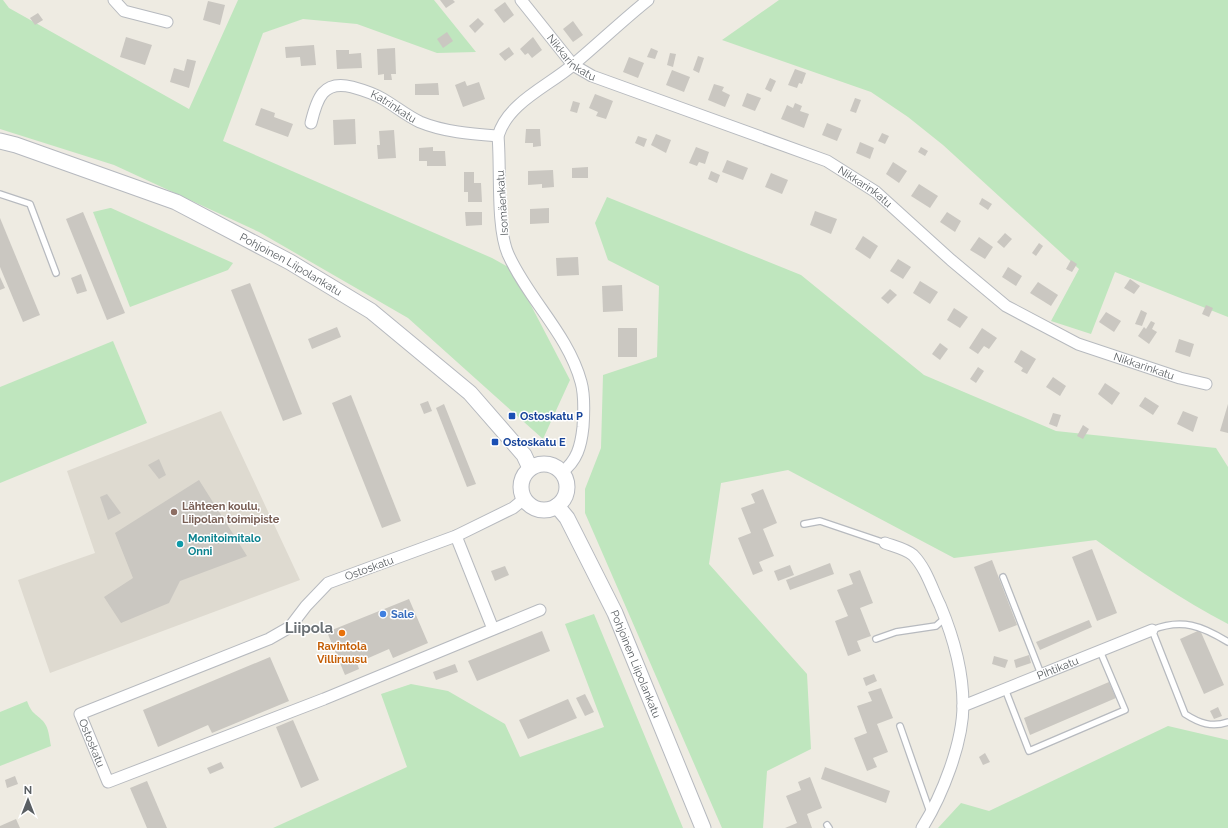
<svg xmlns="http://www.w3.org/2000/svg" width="1228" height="828" font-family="Raleway,sans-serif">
	<rect width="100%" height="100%" fill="#eeebe2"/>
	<!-- education -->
	<path fill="#dedad0" d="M221 411 300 580 50 673 18 580 95 553 67 471Z"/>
	<!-- green -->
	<g fill="#bfe6be">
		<path d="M0 0H3L9 8 189 109 238 0H434L476 52 437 53 357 24 303 19 263 33 223 141 492 258 512 269 570 380 543 439 408 318 259 232 114 165 0 129Z"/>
		<path d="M779 0H1228V317L1115 272 1091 334 1051 321 1079 269 943 145 908 117 871 92 722 40Z"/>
		<path d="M607 197 801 275 924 375 1056 431 1216 448 1228 467V624C1182 600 1138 570 1096 540L954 558 788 470 721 483 709 564 807 674 811 749 767 771 763 828H722L585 513V489L601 448 603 375 657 357 659 286 608 260 595 223Z"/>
		<path d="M110 208H111L233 263 228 270 130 307 93 212Z"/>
		<path d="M113 341 147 423 0 483V387Z"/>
		<path d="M594 614 683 828H273L407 767 381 694 411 684 448 691 505 724 520 757 604 727 565 624Z"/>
		<path d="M27 701C32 714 34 712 43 721 49 728 49 737 51 746L0 766V712Z"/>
		<path d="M1168 726 1228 740V828H938L961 803 989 811Z"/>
	</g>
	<!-- building -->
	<g fill="#cac7c1">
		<path d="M440 0H453L455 2 446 8Z"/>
		<path d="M208 1 225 5 220 25 203 20Z"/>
		<path d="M505 2 514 15 504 23 494 10Z"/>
		<path d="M38 13 43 20 35 25 30 18Z"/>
		<path d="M478 18 484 24 475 33 469 26Z"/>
		<path d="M573 21 583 35 573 42 563 29Z"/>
		<path d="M447 32 453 41 443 48 437 39Z"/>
		<path d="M126 37 152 45 145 65 120 57Z"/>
		<path d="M533 37 542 50 532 58 528 53 525 55 520 49Z"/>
		<path d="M314 45 316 65 301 66 300 57 286 58 285 47Z"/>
		<path d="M509 47 514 54 505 61 499 54Z"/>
		<path d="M395 48 396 74H391L392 80H384V74L378 75 377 49Z"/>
		<path d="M651 48 658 51 655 59 647 57Z"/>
		<path d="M336 50H349V54L361 53 362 68 337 69Z"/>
		<path d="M670 53 676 54 673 67 667 65Z"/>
		<path d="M698 56 704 58 699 73 693 70Z"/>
		<path d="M629 57 644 63 638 78 623 72Z"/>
		<path d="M187 59 196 61 189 88 170 82 174 68 184 71Z"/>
		<path d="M795 69 806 73 802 84 799 83 797 88 788 85Z"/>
		<path d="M672 70 690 77 684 92 666 85Z"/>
		<path d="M770 78 776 81 771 92 765 89Z"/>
		<path d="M465 81 467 86 479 82 485 99 463 107 455 85Z"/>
		<path d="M438 83 439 95H415V84Z"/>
		<path d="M714 84 724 87 722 91 730 95 725 107 708 100Z"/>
		<path d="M747 93 761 98 755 111 742 106Z"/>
		<path d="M595 94 613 101 606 119 596 116 598 112 589 108Z"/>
		<path d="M855 98 861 100 856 113 850 111Z"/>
		<path d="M573 101 580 103 577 113 570 111Z"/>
		<path d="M795 103 802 106 800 111 809 114 804 128 781 119 787 105 793 108Z"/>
		<path d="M261 108 275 113 274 117 293 124 288 137 255 125Z"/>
		<path d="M355 119 356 144 334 145 333 120Z"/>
		<path d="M827 123 842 129 837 141 822 135Z"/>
		<path d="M526 129H540L541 146 533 147V143H525Z"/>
		<path d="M394 130 396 158 378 159 377 145H380L379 131Z"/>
		<path d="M882 133 889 136 885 144 878 141Z"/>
		<path d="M656 134 671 140 666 153 651 145Z"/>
		<path d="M638 136 647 139 644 147 635 143Z"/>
		<path d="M860 142 874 148 870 159 856 153Z"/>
		<path d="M433 147V151H445L446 166H427V161H419V148Z"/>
		<path d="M696 147 709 152 705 164 699 162 697 166 689 163Z"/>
		<path d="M921 147 928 151 925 156 918 152Z"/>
		<path d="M727 160 748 168 743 180 722 172Z"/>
		<path d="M893 162 907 171 899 183 886 174Z"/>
		<path d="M588 167V178H572V168Z"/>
		<path d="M553 170 554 187 542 188V184L528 185V171Z"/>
		<path d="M711 171 720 175 717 183 708 179Z"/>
		<path d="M464 172H474V183H481L482 202H468V192H464Z"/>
		<path d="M771 173 788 180 782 194 765 187Z"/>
		<path d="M919 184 938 196 930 208 911 196Z"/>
		<path d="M982 198 992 204 988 210 979 204Z"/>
		<path d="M549 208V223L530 224V209Z"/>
		<path d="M815 211 837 219 831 234 810 225Z"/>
		<path d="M83 212 125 313 107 320 66 219Z"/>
		<path d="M465 212H482V225L466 226Z"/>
		<path d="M947 212 961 221 955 232 940 222Z"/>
		<path d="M0 218 40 315 23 322 0 267Z"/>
		<path d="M1005 233 1012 239 1004 248 997 242Z"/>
		<path d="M863 236 878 246 870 259 855 249Z"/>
		<path d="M979 237 993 247 985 259 970 250Z"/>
		<path d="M1039 243 1043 246 1036 256 1032 253Z"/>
		<path d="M578 257 579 275 557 276 556 258Z"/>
		<path d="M898 259 911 267 903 279 890 271Z"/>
		<path d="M1071 260 1077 264 1072 272 1066 269Z"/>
		<path d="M1008 267 1022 276 1016 286 1002 277Z"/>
		<path d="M81 274 87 291 77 294 71 278Z"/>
		<path d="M0 277 5 288 0 290Z"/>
		<path d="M1130 279 1140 286 1134 294 1124 288Z"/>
		<path d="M920 281 938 292 930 304 913 293Z"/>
		<path d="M1038 282 1058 295 1051 306 1030 293Z"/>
		<path d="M250 283 302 414 283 421 231 290Z"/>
		<path d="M622 285 623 311 603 312 602 286Z"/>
		<path d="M890 289 897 295 888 304 881 298Z"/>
		<path d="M1206 305 1213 308 1209 317 1202 314Z"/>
		<path d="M954 308 968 317 960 328 947 320Z"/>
		<path d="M1141 310 1147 313 1142 326 1135 324Z"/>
		<path d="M1106 312 1121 321 1114 332 1099 322Z"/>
		<path d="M1151 321 1155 323 1152 329 1157 332 1149 344 1138 336 1144 327 1146 329Z"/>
		<path d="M337 327 341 337 312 349 308 339Z"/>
		<rect x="618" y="328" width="19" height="29"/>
		<path d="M982 328 997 338 989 349 984 346 978 354 969 348Z"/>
		<path d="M1179 339 1194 344 1190 357 1175 352Z"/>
		<path d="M940 343 948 349 940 360 932 354Z"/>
		<path d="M1021 350 1036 359 1027 374 1021 371 1023 368 1014 362Z"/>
		<path d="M978 367 984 371 976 383 970 379Z"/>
		<path d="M1053 377 1066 386 1060 396 1046 387Z"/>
		<path d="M1105 383 1120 393 1112 405 1098 394Z"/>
		<path d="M351 395 401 521 382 528 332 403Z"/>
		<path d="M1145 397 1159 406 1153 415 1139 406Z"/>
		<path d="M428 401 432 411 424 414 420 404Z"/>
		<path d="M444 404 476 484 467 487 436 408Z"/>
		<path d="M1228 404V433L1220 431Z"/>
		<path d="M1183 411 1198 417 1193 432 1177 424Z"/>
		<path d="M1053 413 1061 415 1057 427 1049 424Z"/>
		<path d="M1083 425 1089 429 1083 439 1077 436Z"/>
		<path d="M159 459 166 475 159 479 148 465Z"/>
		<path d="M199 480 247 556 180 581 169 603 121 623 104 597 133 578 115 533Z"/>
		<path d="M763 489 777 523 763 529 774 556 759 562 763 571 753 575 738 538 751 533 741 508 755 503 751 494Z"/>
		<path d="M107 494 121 513 108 520 100 497Z"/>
		<path d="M1092 549 1117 613 1097 621 1072 557Z"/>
		<path d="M992 560 1017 625 999 632 974 567Z"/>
		<path d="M830 563 834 574 790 590 786 580Z"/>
		<path d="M790 565 794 575 778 581 774 571Z"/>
		<path d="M505 566 509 575 495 581 491 571Z"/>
		<path d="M860 570 873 603 860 608 871 636 857 641 861 651 848 656 835 621 848 616 837 590 853 584 849 574Z"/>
		<path d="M409 599 428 643 393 658 389 649 357 663 359 669 345 675 327 632Z"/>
		<path d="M1089 620 1092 627 1040 650 1036 642Z"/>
		<path d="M1200 630 1224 685 1204 694 1180 639Z"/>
		<path d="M542 631 550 651 477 681 468 661Z"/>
		<path d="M1029 655 1031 663 1016 668 1014 660Z"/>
		<path d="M994 656 1008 660 1005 668 992 664Z"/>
		<path d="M270 657 289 701 212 733 208 725 158 747 143 710Z"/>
		<path d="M455 664 458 672 436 680 433 672Z"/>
		<path d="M874 674 877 681 866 686 863 678Z"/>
		<path d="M1109 682 1116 698 1030 735 1024 718Z"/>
		<path d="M881 688 893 718 877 724 888 752 873 758 877 767 867 771 854 738 867 733 857 706 872 701 868 692Z"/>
		<path d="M585 694 594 712 585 716 576 698Z"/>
		<path d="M568 699 577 718 528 739 519 720Z"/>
		<path d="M1218 707 1222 716 1214 719 1210 711Z"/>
		<path d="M293 720 319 780 301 788 276 727Z"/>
		<path d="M985 753 990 762 983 765 979 757Z"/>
		<path d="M221 762 224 768 210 774 207 768Z"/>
		<path d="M825 767 890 791 886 803 821 779Z"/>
		<path d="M15 776 18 784 7 788 5 780Z"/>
		<path d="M810 777 822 808 807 814 812 828H785L797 823 786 796 801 790 798 782Z"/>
		<path d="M147 781 167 828H147L130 788Z"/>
		<path d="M16 819 20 828H0V826Z"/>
	</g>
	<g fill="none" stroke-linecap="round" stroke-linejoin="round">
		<!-- lane casing -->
		<g stroke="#b7babf" stroke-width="8">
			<g id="lane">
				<path d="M0 194 30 204 56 273"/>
				<path d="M804 524 820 521 885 543"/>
				<path d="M1003 577 1041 674"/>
				<path d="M876 639 896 632 936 626 945 618"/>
				<path d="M1228 642C1202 626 1182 618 1152 630L1185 714C1199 723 1212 728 1228 722"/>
				<path d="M1005 689 1029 751 1125 710 1100 651"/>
				<path d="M900 726 930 812"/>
				<path d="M827 825 829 828"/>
			</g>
		</g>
		<!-- street casing -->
		<g stroke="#b7babf" stroke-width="13">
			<g id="street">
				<path d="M114 0 124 11 167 22"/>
				<path id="s1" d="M521 0 573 65 592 76 827 161 876 192 951 260 1006 306 1078 344 1180 378 1206 384"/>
				<path id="s2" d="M311 123C317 98 323 80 352 87 363 90 373 93 383 99 395 106 407 116 420 122 444 132 472 134 498 136"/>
				<path d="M562 472C577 461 581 446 583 427 584 413 585 396 581 382 568 334 528 299 508 254 496 226 501 168 498 136 508 102 549 86 574 64 599 43 623 20 648 0"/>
				<path id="s3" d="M524 499 513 508 456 536 328 583 306 606 290 627 269 639 80 714 108 782 324 699 540 610"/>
				<path d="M456 536 493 629"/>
				<path d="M885 543C893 546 906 549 913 555 926 568 932 589 940 605 953 636 963 671 963 705 963 743 942 796 922 828"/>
				<path id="s4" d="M963 706 1152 630"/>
			</g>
		</g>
		<!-- secondary casing -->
		<g stroke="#b6b9bf" stroke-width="17">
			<g id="secondary">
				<path id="s5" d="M0 141 16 145 176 202 290 262 371 311 470 393 524 455 530 468"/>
				<circle cx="544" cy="487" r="23"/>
				<path id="s6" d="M557 506 567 518 615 613 703 828"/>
			</g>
		</g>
		<!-- lane -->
		<use href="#lane" stroke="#fff" stroke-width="5.5"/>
		<!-- street -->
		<use href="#street" stroke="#fff" stroke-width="11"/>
		<!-- secondary -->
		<use href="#secondary" stroke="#fff" stroke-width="15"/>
	</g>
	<!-- markers -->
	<g fill="#1a4fb4" stroke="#fff" stroke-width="1.5">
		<rect x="508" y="412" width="8" height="8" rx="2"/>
		<rect x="491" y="438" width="8" height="8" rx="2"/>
	</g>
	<circle fill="#8d6e63" stroke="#fff" stroke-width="1.5" cx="174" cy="512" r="4"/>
	<circle fill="#0f9aa8" stroke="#fff" stroke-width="1.5" cx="180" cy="544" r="4"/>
	<circle fill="#3f7fe0" stroke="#fff" stroke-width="1.5" cx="383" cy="614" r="4"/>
	<circle fill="#e8710a" stroke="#fff" stroke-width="1.5" cx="342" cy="633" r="4"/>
	<g text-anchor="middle" stroke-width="3" stroke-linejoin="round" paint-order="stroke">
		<!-- street labels -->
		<g font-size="11" fill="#5a5f63" stroke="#fff">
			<text dy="4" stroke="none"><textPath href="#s1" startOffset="77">Nikkarinkatu</textPath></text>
			<text dy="4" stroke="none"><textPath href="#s2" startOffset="110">Katrinkatu</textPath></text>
			<text dy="4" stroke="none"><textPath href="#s1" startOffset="401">Nikkarinkatu</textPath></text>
			<text transform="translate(502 203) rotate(-94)" y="4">Isomäenkatu</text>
			<text dy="4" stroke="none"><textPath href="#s5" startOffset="317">Pohjoinen Liipolankatu</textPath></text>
			<text dy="4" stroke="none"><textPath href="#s1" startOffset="737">Nikkarinkatu</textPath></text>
			<text transform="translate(369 568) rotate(-20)" y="4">Ostoskatu</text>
			<text dy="4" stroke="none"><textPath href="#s6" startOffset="177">Pohjoinen Liipolankatu</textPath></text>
			<text dy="4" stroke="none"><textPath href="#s4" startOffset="102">Pihtikatu</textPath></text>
			<text dy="4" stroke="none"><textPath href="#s3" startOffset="531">Ostoskatu</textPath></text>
		</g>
		<!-- transit labels -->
		<g font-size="11" font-weight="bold" fill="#164399" stroke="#fff" text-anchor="start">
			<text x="520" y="420">Ostoskatu P</text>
			<text x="503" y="446">Ostoskatu E</text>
		</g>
		<!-- education labels -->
		<g font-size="11" font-weight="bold" fill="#785e54" stroke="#fff" text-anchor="start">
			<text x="182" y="510">Lähteen koulu,<tspan x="182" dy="13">Liipolan toimipiste</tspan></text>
		</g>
		<!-- culture labels -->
		<g font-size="11" font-weight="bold" fill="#0d838f" stroke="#fff" text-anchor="start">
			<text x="188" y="542">Monitoimitalo<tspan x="188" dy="13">Onni</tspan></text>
		</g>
		<!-- shop labels -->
		<g font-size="11" font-weight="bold" fill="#366cbe" stroke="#fff" text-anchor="start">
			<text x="391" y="618">Sale</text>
		</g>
		<!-- food labels -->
		<g font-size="11" font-weight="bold" fill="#c56008" stroke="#fff">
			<text x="342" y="650">Ravintola<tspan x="342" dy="13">Villiruusu</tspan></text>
		</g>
		<!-- district labels -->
		<g font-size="15" font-weight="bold" fill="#6b7175" stroke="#fff">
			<text x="309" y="633">Liipola</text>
		</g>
	</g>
	<!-- north arrow -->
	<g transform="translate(28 800)" stroke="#ffffff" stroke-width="3" paint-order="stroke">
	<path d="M0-3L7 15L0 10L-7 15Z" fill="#5a5f63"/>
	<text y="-6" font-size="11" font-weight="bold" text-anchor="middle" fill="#5a5f63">N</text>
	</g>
</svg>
